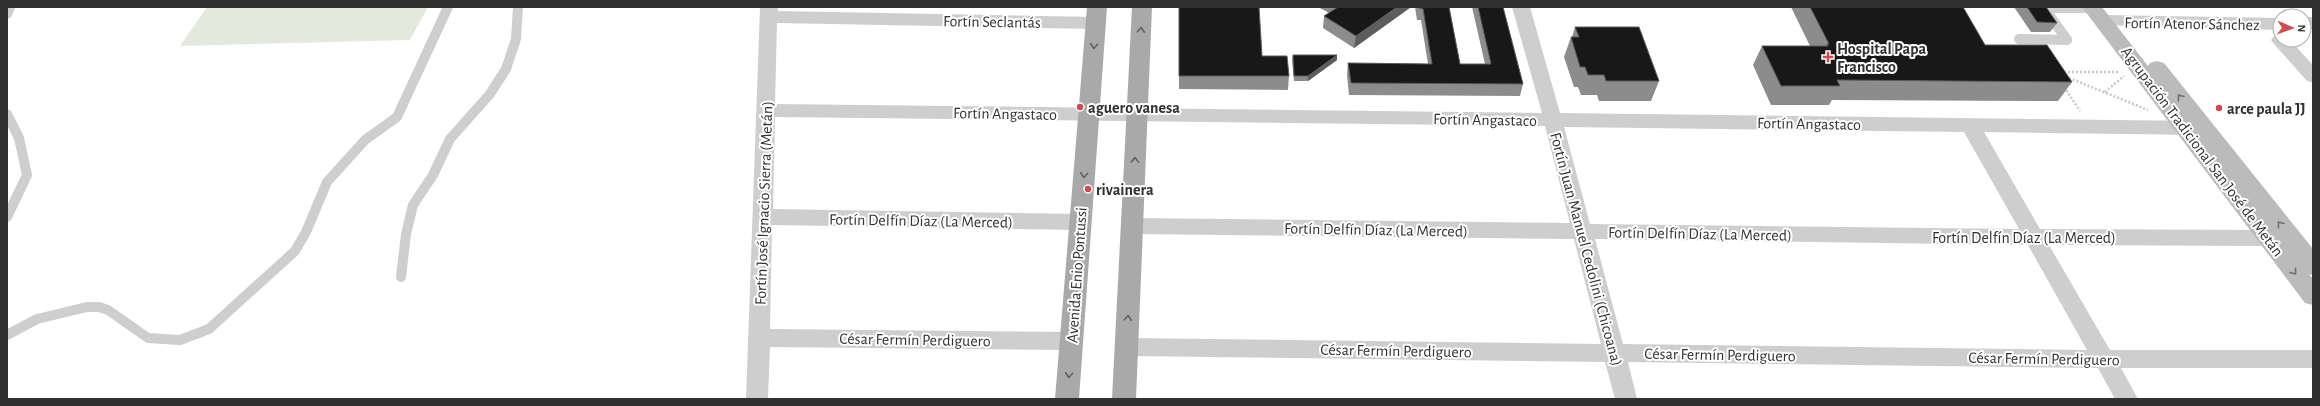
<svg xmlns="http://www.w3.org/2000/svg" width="2320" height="406" font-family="'Alegreya Sans',sans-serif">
	<rect width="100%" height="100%" fill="#fff"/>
	<!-- green -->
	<path fill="#e4e9de" d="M207 7H428L410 40 180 46Z"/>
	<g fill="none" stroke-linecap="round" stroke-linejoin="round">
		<!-- path -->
		<g stroke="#c8c8c8" stroke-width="2.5" stroke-dasharray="2 2" stroke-linecap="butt">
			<path d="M2064 72H2119"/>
			<path d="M2069 78 2148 110"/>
			<path d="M2064 87 2080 111"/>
			<path d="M2105 92 2124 76"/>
		</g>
		<!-- lane -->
		<g stroke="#cecece" stroke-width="10">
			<path d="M2045 8H2093"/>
			<path d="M2048 13 2067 40"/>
			<path d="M7 14 10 7"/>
			<path d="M2019 39 2067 40"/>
			<path d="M7 114 19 138 27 175 7 217"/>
			<path d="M401 277 406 234 413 205 433 175 450 139 490 94 506 69 516 39 518 7"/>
			<path d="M7 335 37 319 87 307H99L108 310 148 338 180 340 209 329 295 251 306 232 327 182 365 140 397 117 448 7"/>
		</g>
		<!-- street -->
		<g fill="#cecece" fill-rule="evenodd">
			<path d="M760 7H778V11L1096 17 1102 19 1105 23 1102 27 1096 29 777 23 775 104 1542 113 1512 7H1530L1560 113 2200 121 2207 123 2209 128 2207 133 2200 135 1984 132 2040 229 2268 230 2275 232 2278 238 2275 244 2268 246 2049 245 2110 350H2313V368H2121L2138 399H2115L2098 368 1628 362 1637 399H1615L1605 362 1127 356 1119 353 1116 347 1119 341 1127 338 1601 344 1574 239 1132 234 1125 232 1122 226 1125 220 1132 218 1570 223 1545 126 775 117 773 209 1080 214 1087 217 1090 222 1087 227 1080 230 772 225 770 329 1072 332 1080 335 1083 341 1080 347 1072 350 770 347 768 399H746ZM1564 127 1964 132 2019 229 1590 224ZM1595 239 2028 245 2087 350 1623 344Z"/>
			<path d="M2104 15 2280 18V30L2098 25 2095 21 2098 17Z"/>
			<rect x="2304" y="17" width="9" height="12"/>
			<path d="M2280 34V40H2290L2313 65V83L2307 81 2274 44 2271 40 2274 36Z"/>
		</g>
		<!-- secondary -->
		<path fill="#bbb" fill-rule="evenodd" d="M2082 7H2102L2148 66 2150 63 2157 61 2164 63 2313 249V275L2309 274 2313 279V305L2305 303Z"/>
		<!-- primary -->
		<g fill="#a9a9a9" fill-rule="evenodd">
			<path d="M1087 7H1107L1079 399H1055Z"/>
			<path d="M1132 7H1152L1136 399H1112Z"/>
		</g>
	</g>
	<!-- wall -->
	<g fill="#8c8c8c">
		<path d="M1179 7 1289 76 1288 90 1179 89Z"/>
		<path d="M1318 7H1411L1354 48 1323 28 1324 16 1329 13Z"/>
		<path d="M1415 7H1449L1460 64H1485L1472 7H1503L1523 84 1520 96 1349 95 1347 75 1348 63 1428 64 1421 20H1417Z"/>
		<path d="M1791 7H1963L1985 45 2072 82 2058 101 1832 100 1829 105H1771L1753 65 1762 46H1810Z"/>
		<path d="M2014 7H2046L2057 23 2050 32H2031Z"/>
		<path d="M1575 27 1659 81 1651 101H1599L1597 95H1581L1578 87H1574L1564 57 1571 37H1572Z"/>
		<path d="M1293 55H1337V60L1308 81H1294L1292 60Z"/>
	</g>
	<!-- shaded-wall -->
	<g fill="#5d5d5d">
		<path d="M1397 7H1411L1354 48 1356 36Z"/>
		<path d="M1337 55V60L1308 81V76Z"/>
	</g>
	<!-- building -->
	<g fill="#181818" stroke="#5d5d5d">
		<path d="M1179 7H1259L1262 56H1287L1289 76H1179Z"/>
		<path d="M1338 7H1397L1356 36 1324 16Z"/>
		<path d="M1419 7H1449L1460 64H1491L1478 7H1503L1523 84 1351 83 1348 63 1432 64 1423 9 1419 8Z"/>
		<path d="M1810 7H1963L1985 45H2047L2072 82 1837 80 1840 86H1781L1762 46H1828L1827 44H1829Z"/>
		<path d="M2027 7H2046L2057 23 2037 22Z"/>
		<path d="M1575 27H1639L1659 81H1606L1604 75H1588L1585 67H1580L1571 37H1579Z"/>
		<path d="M1293 55H1337L1308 76H1294Z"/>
	</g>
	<!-- one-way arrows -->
	<defs><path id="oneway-chevron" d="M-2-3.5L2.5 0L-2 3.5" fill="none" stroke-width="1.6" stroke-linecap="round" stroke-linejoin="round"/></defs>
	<g stroke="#616161">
		<use href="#oneway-chevron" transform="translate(1141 30) rotate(-87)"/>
		<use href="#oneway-chevron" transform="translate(1094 46) rotate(95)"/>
		<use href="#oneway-chevron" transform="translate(1135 160) rotate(-88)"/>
		<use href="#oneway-chevron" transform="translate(1084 175) rotate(95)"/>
		<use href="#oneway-chevron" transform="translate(1128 318) rotate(-87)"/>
		<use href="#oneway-chevron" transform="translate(1069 375) rotate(94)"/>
	</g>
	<g stroke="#6f6f6f">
		<use href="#oneway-chevron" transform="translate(2180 97) rotate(-128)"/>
		<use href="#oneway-chevron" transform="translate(2280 224) rotate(-128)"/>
		<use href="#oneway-chevron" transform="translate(2294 272) rotate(52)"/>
	</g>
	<!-- markers -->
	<g fill="#d14a4f" stroke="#fff" stroke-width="1.5">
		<path d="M1826 51h4v4h4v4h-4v4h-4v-4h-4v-4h4z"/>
		<circle cx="1080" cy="107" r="4"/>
		<circle cx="2219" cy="108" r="4"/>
		<circle cx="1088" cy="189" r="4"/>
	</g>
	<g text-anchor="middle" stroke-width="4" stroke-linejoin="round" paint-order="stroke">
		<!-- street labels -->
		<g font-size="16" fill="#313131" stroke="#fff">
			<text transform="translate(992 21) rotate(1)" y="6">Fortín Seclantás</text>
			<text transform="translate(2192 23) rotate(1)" y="6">Fortín Atenor Sánchez</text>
			<text transform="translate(1005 113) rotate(1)" y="6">Fortín Angastaco</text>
			<text transform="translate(1485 119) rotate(1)" y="6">Fortín Angastaco</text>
			<text transform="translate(1809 123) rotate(1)" y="6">Fortín Angastaco</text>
			<text transform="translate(2203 151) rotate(53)" y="6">Agrupación Tradicional San José de Metán</text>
			<text transform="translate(763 203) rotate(-88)" y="6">Fortín José Ignacio Sierra (Metán)</text>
			<text transform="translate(921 220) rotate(1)" y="6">Fortín Delfín Díaz (La Merced)</text>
			<text transform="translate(1376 229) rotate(1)" y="6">Fortín Delfín Díaz (La Merced)</text>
			<text transform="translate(1700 233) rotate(1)" y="6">Fortín Delfín Díaz (La Merced)</text>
			<text x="2024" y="243">Fortín Delfín Díaz (La Merced)</text>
			<text transform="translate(1587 249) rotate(75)" y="6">Fortín Juan Manuel Cedolini (Chicoana)</text>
			<text transform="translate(1076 275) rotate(-86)" y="6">Avenida Enio Pontussi</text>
			<text transform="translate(915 339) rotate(1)" y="6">César Fermín Perdiguero</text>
			<text transform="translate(1396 350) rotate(1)" y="6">César Fermín Perdiguero</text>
			<text transform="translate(1720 354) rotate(1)" y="6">César Fermín Perdiguero</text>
			<text transform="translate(2044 358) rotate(1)" y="6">César Fermín Perdiguero</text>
		</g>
		<!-- poi labels -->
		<g font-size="16" font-weight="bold" fill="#313131" stroke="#fff" text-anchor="start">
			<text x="1837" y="54">Hospital Papa<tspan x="1837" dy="18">Francisco</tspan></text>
			<text x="1088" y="113">aguero vanesa</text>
			<text x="2227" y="114">arce paula JJ</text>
			<text x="1096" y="195">rivainera</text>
		</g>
	</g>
	<!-- border -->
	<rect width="2320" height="406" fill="none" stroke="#313131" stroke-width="16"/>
	<!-- north arrow -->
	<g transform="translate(2292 28) rotate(92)"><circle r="19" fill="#ffffff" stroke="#adadad"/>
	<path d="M0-3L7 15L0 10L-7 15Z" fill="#d14a4f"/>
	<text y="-6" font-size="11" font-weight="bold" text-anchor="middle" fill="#313131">N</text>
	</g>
</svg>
